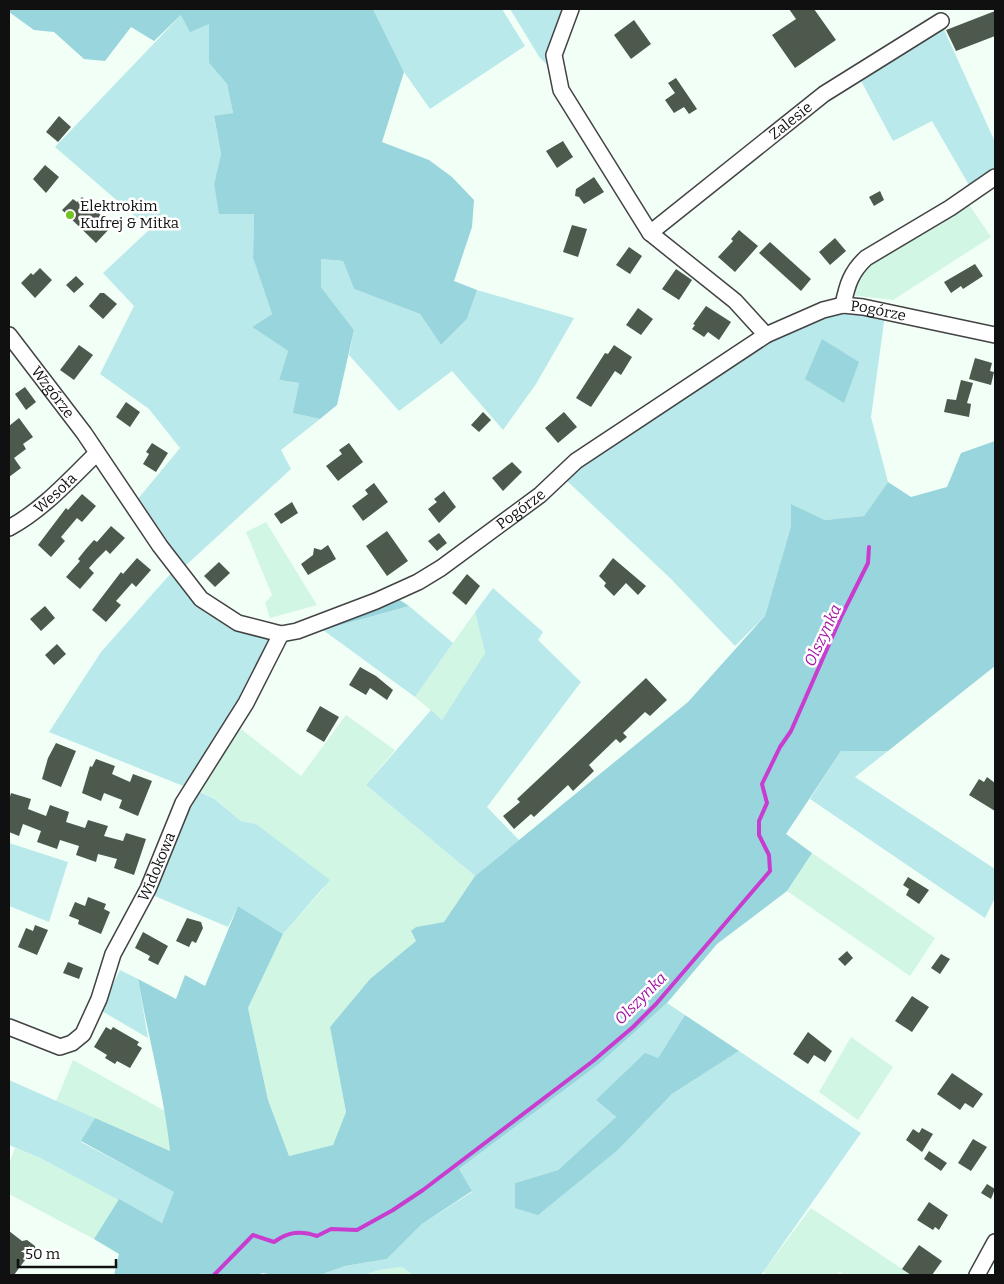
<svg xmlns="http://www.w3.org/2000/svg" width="1004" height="1284" font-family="Bitter,serif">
	<rect width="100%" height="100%" fill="#f2fff7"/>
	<!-- farmland -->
	<g fill="#d1f6e3">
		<path d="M966 200 991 237 893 300 850 295 858 276 897 244Z"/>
		<path d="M266 522 317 605 270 618 265 603 272 595 246 532Z"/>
		<path d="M475 612 485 653 442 720 415 697Z"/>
		<path d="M346 715 395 750 366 785 475 876 444 922 416 927 411 932 416 941 370 979 330 1027 346 1112 333 1145 289 1156 268 1100 248 1008 283 934 324 888 256 824 241 821 216 799 195 790 237 726 301 776Z"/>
		<path d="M812 853 935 938 910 976 787 891Z"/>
		<path d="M851 1037 893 1067 858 1120 819 1092Z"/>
		<path d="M73 1060 165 1111 170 1151 56 1101Z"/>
		<path d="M15 1148 42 1159 119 1199 94 1239 9 1194V1164Z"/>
		<path d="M811 1208 911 1275H844L840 1272 837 1275H768L763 1272Z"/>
		<path d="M402 1267 413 1275H364L379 1270Z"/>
	</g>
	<!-- green -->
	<g fill="#bae9eb">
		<path d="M373 9H502L525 46 430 109 404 72Z"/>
		<path d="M510 9H568L550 67 540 58Z"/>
		<path d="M181 15 209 24V63L227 84 233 113 214 117 221 154 214 184 220 214H254L253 258 272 314 252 327 288 351 279 380 299 383 294 413 320 419 281 450 291 469 184 567 137 500 180 448 149 409 100 374 134 306 103 273 150 229 55 147Z"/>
		<path d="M942 25 995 142V169L969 185 932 121 893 141 860 79Z"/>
		<path d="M321 259 343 261 354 289 420 314 441 345 467 319 477 290 574 318 536 384 503 430 452 371 399 411 349 355 354 330 321 287Z"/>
		<path d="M838 312 885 315 871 417 888 482 864 516 825 520 791 504V526L765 616 735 646 670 578 566 480 579 465 757 345Z"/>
		<path d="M172 572C180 582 187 595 196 604 216 624 243 629 270 636L262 661 188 788 49 732 101 652Z"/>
		<path d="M493 588 543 632 538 640 581 682 487 807 519 840 475 876 366 785 431 710 442 720 485 653 475 612Z"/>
		<path d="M409 606 453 643 415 697 323 630Z"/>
		<path d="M841 751H888L855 777 995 869V898L985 918 810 799Z"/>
		<path d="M195 790 215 799 241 821 256 824 330 880 283 934 238 906 228 927 150 894Z"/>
		<path d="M9 843 68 862 49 922 9 906Z"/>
		<path d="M120 970 138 979 148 1038 100 1010Z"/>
		<path d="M667 1003 685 1015 658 1058 597 1101 616 1117 558 1170 515 1183 578 1180 619 1149 672 1094 739 1051 861 1133 761 1275H413L402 1267 379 1270 364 1275H320L345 1266 387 1259 422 1224 472 1192 459 1169 599 1064Z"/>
		<path d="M9 1080 95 1118 81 1142 175 1192 162 1223 42 1159 9 1145Z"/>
	</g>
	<!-- forest -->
	<g fill="#99d5dc">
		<path d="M9 9H373L404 72 382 142 429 160 452 177 474 200 472 227 454 281 477 290 467 319 441 345 420 314 354 289 343 261 321 259V287L354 330 337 405 320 419 293 413 299 383 279 380 288 351 252 327 272 314 253 258 254 214H219L214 184 221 154 214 116 233 113 227 84 209 63V24L190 32 181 15 154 41 131 27 105 61 84 59 54 32 34 30 9 12Z"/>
		<path d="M822 339 859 362 844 403 805 379Z"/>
		<path d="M995 441V666L888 751H841L786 834 812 853 787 891 717 944 667 1003 599 1064 459 1169 472 1191 422 1224 387 1259 345 1266 320 1275H273L263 1273 256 1275H114L119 1254 94 1239 119 1199 162 1223 174 1192 81 1141 95 1118 170 1151C164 1093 148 1037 138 979L176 999 185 975 205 986 238 906 283 934 248 1008 268 1100 289 1156 333 1145 346 1112 330 1027 370 979 416 941 411 931 416 927 444 922 475 876 688 702 765 616 791 526V504L825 520 864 516 888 482 911 497 947 487 961 453Z"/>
		<path d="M395 597 409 606 323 630 317 625Z"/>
		<path d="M685 1015 739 1051 672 1094 619 1149 538 1215 515 1208V1183L558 1170 616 1117 596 1100 645 1053 658 1058Z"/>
	</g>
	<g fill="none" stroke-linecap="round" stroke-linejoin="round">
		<!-- stream -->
		<path stroke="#c93cd0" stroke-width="4" d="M214 1275 253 1235 274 1242C288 1232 300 1230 317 1236L331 1229 357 1230 393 1210 423 1190 593 1061 633 1027 656 1004 770 871 769 855 759 835V821L767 803 762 784 780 747 791 731 841 617 868 563 869 547"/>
	</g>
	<!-- building -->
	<g fill="#4c594c">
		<path d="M789 9H814L836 40 795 68 772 35 796 19Z"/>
		<path d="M995 11V36L956 51 946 30Z"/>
		<path d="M634 20 651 44 631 59 614 35Z"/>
		<path d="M676 78 697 109 689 114 684 107 674 113 665 100 675 93 668 83Z"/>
		<path d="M59 116 71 127 58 142 46 132Z"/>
		<path d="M563 141 573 157 557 168 546 151Z"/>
		<path d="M45 165 59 177 46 193 33 179Z"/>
		<path d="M594 177 604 192 584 204 579 197 575 196 576 189Z"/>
		<path d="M880 191 884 200 874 206 869 197Z"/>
		<path d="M82 197 112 226 96 243 62 210 73 199 77 202Z"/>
		<path d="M572 225 587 229 578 257 563 252Z"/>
		<path d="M739 230 758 246 735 272 718 257 733 241 731 239Z"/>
		<path d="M835 238 846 251 830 265 819 252Z"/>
		<path d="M770 242 811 279 801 291 759 253Z"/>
		<path d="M629 247 642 256 630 274 616 265Z"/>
		<path d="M975 264 983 276 963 289 961 286 951 293 944 282Z"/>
		<path d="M40 268 52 280 35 298 21 283 31 273 33 275Z"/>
		<path d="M676 269 692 280 679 300 662 289Z"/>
		<path d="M76 276 84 284 74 293 66 285Z"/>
		<path d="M100 293H104L117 304 103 319 89 306Z"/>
		<path d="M706 306 731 322 719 340 708 332 704 337 692 329 695 325 693 324Z"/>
		<path d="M638 308 653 319 641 335 626 325Z"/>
		<path d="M79 345 93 355 74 380 60 370Z"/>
		<path d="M614 345 632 357 621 375 615 371 591 407 576 398 605 353 608 354Z"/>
		<path d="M975 358 992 363 990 371 994 372 991 385 969 379Z"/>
		<path d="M961 380 973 383 967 403 971 404 969 417 944 412 947 399 956 400Z"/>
		<path d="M25 387 36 402 26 410 15 394Z"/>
		<path d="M126 402 140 412 130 427 116 417Z"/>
		<path d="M483 412 491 420 479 432 471 425Z"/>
		<path d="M564 412 577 427 558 443 545 428Z"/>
		<path d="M19 418 33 437 23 444 26 449 14 458 21 468 9 477V426Z"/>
		<path d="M152 443 168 453 156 472 143 464 149 454 146 452Z"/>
		<path d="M349 443 363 462 338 481 326 466 342 454 339 450Z"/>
		<path d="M512 462 522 472 503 491 492 478Z"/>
		<path d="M374 483 388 502 363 521 352 506 368 494 365 490Z"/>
		<path d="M444 491 456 507 439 523 428 509 437 502 434 499Z"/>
		<path d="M82 494 96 506 82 522 77 518 61 537 65 541 51 557 38 545 66 508 68 510Z"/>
		<path d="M292 502 298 513 281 524 274 514Z"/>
		<path d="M111 526 125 538 110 554 106 550 97 559 89 568 94 573 80 589 66 577 80 561 78 559 86 549 94 540 97 542Z"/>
		<path d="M387 531 408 561 387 576 366 546Z"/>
		<path d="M439 533 447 543 437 551 428 541Z"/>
		<path d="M328 545 336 559 308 575 301 564 313 555 314 548 321 550Z"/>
		<path d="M137 558 151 570 136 587 132 583 116 601 121 605 106 622 92 610 121 572 123 574Z"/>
		<path d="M613 558 646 586 638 595 626 583 614 596 604 586 606 583 599 576Z"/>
		<path d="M219 562 230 573 215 587 204 576Z"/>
		<path d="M467 574 480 586 466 605 452 593Z"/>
		<path d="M45 606 55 618 41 631 30 619Z"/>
		<path d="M57 644 66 654 54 665 45 655Z"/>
		<path d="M360 667 376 676 393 690 387 700 370 688 366 695 349 685Z"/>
		<path d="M646 678 667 700 650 716 645 712 623 733 627 737 620 743 616 739 589 765 594 771 573 791 568 785 534 817 531 814 514 829 503 816 520 802 517 799Z"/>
		<path d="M320 706 339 717 324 742 306 731Z"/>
		<path d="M56 743 76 751 61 787 42 779 48 758Z"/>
		<path d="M96 759 115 766 112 774 130 782 133 774 152 781 138 816 119 808 122 800 104 793 101 801 82 793 90 766 92 767Z"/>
		<path d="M987 777 995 783V811L969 795 979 779 984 782Z"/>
		<path d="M11 793 31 799 28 809 46 816 50 805 69 812 66 822 85 828 88 820 108 826 104 836 123 841 126 833 146 839 134 875 114 868 117 859 98 854 96 862 76 855 79 846 60 840 57 849 37 842 41 831 23 824 19 836 9 832V800Z"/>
		<path d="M908 877 929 890 919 904 906 895 909 889 903 885Z"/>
		<path d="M88 897 106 904 104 909 110 912 101 934 78 924 79 920 69 916 75 902 85 906Z"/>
		<path d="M187 918 201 922 203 928 196 943 192 941 189 947 176 941Z"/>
		<path d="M35 925 48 930 37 955 18 947 26 928 33 931Z"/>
		<path d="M143 932 168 946 158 965 148 960 150 956 135 948Z"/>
		<path d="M847 951 853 958 845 966 838 959Z"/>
		<path d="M941 954 950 959 940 974 931 968Z"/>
		<path d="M68 962 83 968 79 979 63 973Z"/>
		<path d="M912 996 929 1007 912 1032 895 1021Z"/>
		<path d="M106 1027 111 1030 113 1027 139 1042 137 1045 142 1048 130 1068 117 1061 115 1064 105 1058 107 1055 94 1047Z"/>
		<path d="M808 1032 832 1051 825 1062 814 1055 808 1064 793 1054Z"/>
		<path d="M952 1073 983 1094 973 1108 965 1103 960 1110 937 1094Z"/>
		<path d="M922 1128 933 1134 922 1152 906 1140 913 1129 919 1133Z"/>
		<path d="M973 1139 987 1147 971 1171 958 1163Z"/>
		<path d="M929 1151 947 1163 941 1171 924 1159Z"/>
		<path d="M987 1184 995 1189 991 1199 981 1193Z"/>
		<path d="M929 1202 948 1215 939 1230 935 1227 933 1230 917 1220Z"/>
		<path d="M9 1231 22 1241 27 1240 35 1246 36 1251 31 1258 28 1256 14 1275H9Z"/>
		<path d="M919 1245 942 1261 932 1275H911L902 1269Z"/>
	</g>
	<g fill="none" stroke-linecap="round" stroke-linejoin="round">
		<!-- minor casing -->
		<g stroke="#434343" stroke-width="18">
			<g id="minor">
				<path d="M571 9 554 55 561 90 650 233 735 301 766 335"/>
				<path id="s1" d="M650 233 824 94 941 21"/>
				<path d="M843 305C847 285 851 272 866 258L950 208 995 177"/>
				<path id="s2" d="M9 335 84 433 160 546 201 599 238 623 281 634 297 631 376 601 418 582 441 568 540 495 576 461 766 335 823 310 843 305 863 307 995 335"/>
				<path id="s3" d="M9 528C44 509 69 480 97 453"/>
				<path id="s4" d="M9 1027 60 1047 72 1043 83 1034 99 999 113 954 148 889 183 803 246 703 281 634"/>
				<path d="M977 1275 995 1242"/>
			</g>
		</g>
		<!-- minor -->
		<use href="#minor" stroke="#fff" stroke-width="15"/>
	</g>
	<!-- markers -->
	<circle fill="#72c324" stroke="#fff" stroke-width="2" cx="70" cy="215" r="5"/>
	<g text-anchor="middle" stroke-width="5" stroke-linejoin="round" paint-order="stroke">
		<!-- street labels -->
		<g font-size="15" fill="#101010" stroke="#fff">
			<text dy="5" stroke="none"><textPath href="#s1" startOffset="180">Zalesie</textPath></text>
			<text dy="5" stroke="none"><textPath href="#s2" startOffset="1108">Pogórze</textPath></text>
			<text dy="5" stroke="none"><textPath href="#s2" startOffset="72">Wzgórze</textPath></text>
			<text dy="5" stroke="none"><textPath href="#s3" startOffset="58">Wesoła</textPath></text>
			<text dy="5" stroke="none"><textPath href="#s2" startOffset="688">Pogórze</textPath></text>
			<text dy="5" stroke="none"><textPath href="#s4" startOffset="265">Widokowa</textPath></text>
		</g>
		<!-- poi labels -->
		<g font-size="15" fill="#101010" stroke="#fff" text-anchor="start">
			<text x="80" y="211">Elektrokim<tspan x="80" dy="17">Kufrej &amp; Mitka</tspan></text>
		</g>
		<!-- water labels -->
		<g font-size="16" font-style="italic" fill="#a416a5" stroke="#fff">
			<text transform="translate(822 635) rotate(-65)" y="6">Olszynka</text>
			<text transform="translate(640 998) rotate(-45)" y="6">Olszynka</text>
		</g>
	</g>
	<!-- border -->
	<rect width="1004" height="1284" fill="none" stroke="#101010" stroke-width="20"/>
	<!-- scale -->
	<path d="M18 1259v8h98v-8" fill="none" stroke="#101010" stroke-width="2.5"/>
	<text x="25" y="1259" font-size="15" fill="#101010" stroke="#ffffff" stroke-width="4" paint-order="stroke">50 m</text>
</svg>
